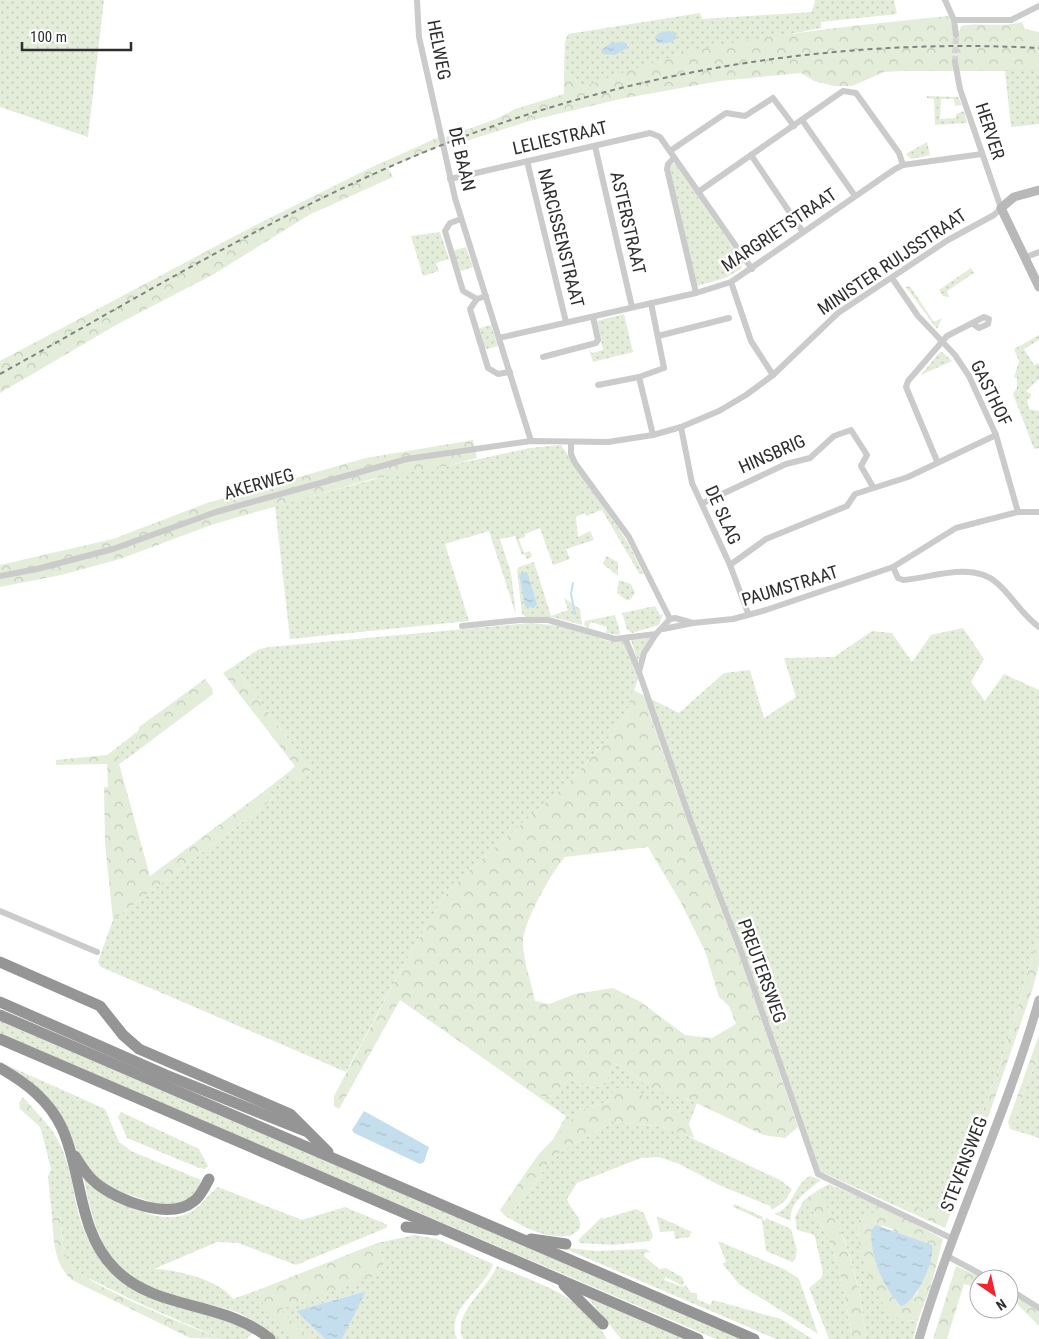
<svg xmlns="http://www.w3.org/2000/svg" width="1039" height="1339" font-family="'Roboto Condensed',sans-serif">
	<defs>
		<pattern id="grass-dots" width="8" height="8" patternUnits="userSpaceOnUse" patternTransform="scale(1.25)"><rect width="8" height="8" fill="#e4edda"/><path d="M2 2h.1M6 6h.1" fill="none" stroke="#c4ccbb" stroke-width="1.8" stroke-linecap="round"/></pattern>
		<pattern id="forest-crowns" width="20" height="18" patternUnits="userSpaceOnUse" patternTransform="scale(1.25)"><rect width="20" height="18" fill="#e4edda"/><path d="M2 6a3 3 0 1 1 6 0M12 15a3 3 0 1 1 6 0" fill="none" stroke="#c4ccbb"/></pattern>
		<pattern id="water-ripples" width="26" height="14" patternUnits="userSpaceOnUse" patternTransform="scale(1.25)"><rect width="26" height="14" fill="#c5deee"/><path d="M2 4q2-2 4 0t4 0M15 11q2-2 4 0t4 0" fill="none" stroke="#aabfcc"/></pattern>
	</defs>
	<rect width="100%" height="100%" fill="#fff"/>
	<!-- grass -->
	<g fill="url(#grass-dots)">
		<path d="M0 0H104L88 137 0 107Z"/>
		<path d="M815 0H894L897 14 821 22V28L676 56 583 87 564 69 565 42 568 34 700 13 702 19 812 12Z"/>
		<path d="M1005 71H1039V124L1011 127Z"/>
		<path d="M927 96 958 97 962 105 955 106 954 99H941L940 119 956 118V114L964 111 967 123 935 125 934 99 927 98Z"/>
		<path d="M927 142 930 155 911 159 906 154Z"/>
		<path d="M672 164H675L743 262 741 269 725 278 697 286 669 166Z"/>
		<path d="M440 232 449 259 436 263 439 271 423 276 411 236Z"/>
		<path d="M466 247 473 267 461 271 458 269 453 253 455 250Z"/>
		<path d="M971 268 974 273 947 291 949 297 943 296 939 290Z"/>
		<path d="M910 286 934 322 942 318 937 329 906 287Z"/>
		<path d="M624 314 633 352 593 362 589 349 592 353 603 350 597 321Z"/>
		<path d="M491 325 498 346 487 349 484 348 478 331 480 328Z"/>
		<path d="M1039 335V340L1024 349 1034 365 1039 363V379L1026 391 1031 394V397L1027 400 1029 409 1039 411V448L1034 449 1013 394 1017 387V377L1014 378 1019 361 1014 349Z"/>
		<path d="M942 352 952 361 921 375 939 353Z"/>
		<path d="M561 445 627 541 643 573 640 575 602 510 586 516 585 513 576 517 578 537 590 531 594 540 566 549 570 559 553 565 540 528 525 534V537L519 539 524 553 530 551 532 557 526 559 525 554 522 555 515 536 500 539 511 573 516 615 489 531 445 544 469 621 290 639 275 506 394 474 451 465 530 448Z"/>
		<path d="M606 556 618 562V576L603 564Z"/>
		<path d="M534 562 551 616 568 610 564 598 580 609 582 625 552 617H526L522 614 517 570 519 567Z"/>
		<path d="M619 580 631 584 635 593 630 600H626L617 593Z"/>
		<path d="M655 606 660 615 663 614 659 625 632 633 627 629 622 613Z"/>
		<path d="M615 615 620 632 619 635 606 633 607 627 591 622 588 628 584 625 585 621Z"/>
		<path d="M530 623 563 626 608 641H624L638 679 626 714 606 741 569 782 463 876 445 895 404 964 346 1072 101 967 98 962 113 920 274 798 267 789 290 771 298 780 311 770 234 666 259 649 270 647Z"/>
		<path d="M963 628 984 659 971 682 985 701 1004 674 1039 690V934L1003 1056 948 1207C932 1216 921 1208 906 1203L896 1206 813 1168 740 957 696 848 643 695 679 713 724 673 750 670 764 718 796 697 784 658 834 657 872 631 892 633 912 662 931 635Z"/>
		<path d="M650 638 638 662 631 640Z"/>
		<path d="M138 731 140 749 118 765 115 749Z"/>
		<path d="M0 1021 743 1339H716L0 1035Z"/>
		<path d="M1039 1054V1138L1010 1129Z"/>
		<path d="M0 1062 105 1109 119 1142 131 1151 201 1180C198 1198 184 1201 169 1208L104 1186 93 1176 79 1154 56 1107 46 1095Z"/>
		<path d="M612 1063 624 1067 638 1080 697 1103 689 1124C668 1106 641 1098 615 1089L607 1102 581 1110 551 1143 566 1116 537 1096 550 1097 569 1079 593 1088 606 1084Z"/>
		<path d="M121 1112 199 1149 208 1166 205 1169 199 1168 127 1138 118 1117Z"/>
		<path d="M612 1122 658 1126 681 1133 780 1180 792 1189 785 1201 772 1210 770 1206 719 1185 679 1164 659 1157 641 1158 577 1183 567 1199C571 1213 593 1224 570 1236 546 1239 524 1228 504 1215H509L534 1186 548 1163 560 1152Z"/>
		<path d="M47 1124C67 1148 71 1177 77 1207 83 1239 103 1268 129 1286L223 1317 253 1333 246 1339H221L141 1304 78 1273 69 1263 64 1253 60 1216H52L48 1177 51 1169 42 1133Z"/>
		<path d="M83 1174C110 1193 152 1230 189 1213 200 1208 208 1194 218 1187L302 1220 345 1207 388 1225 386 1228 296 1265 238 1243 217 1242 154 1269C175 1269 220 1280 233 1299L258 1290C267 1314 278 1322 296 1339H275C265 1330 254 1320 241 1314 202 1298 148 1299 118 1265 96 1241 89 1205 83 1174Z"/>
		<path d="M810 1176 821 1180C809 1190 788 1202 791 1221L774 1214C795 1207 793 1185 810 1176Z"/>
		<path d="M829 1184 889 1210 857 1234C864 1262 880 1328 918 1320L913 1339H866C860 1290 850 1230 815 1192Z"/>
		<path d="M804 1200C838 1239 844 1290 852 1339H829L809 1288 821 1278 823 1273 815 1237 812 1234 797 1230 795 1217Z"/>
		<path d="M734 1204 763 1217 762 1219 765 1221 766 1218 791 1229 797 1250 795 1260 792 1262 766 1251 762 1220 733 1207Z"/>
		<path d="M636 1209 644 1213 653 1236 650 1241 613 1245 580 1243 578 1240 602 1217 603 1219Z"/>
		<path d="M659 1217 692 1232 690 1234V1237L675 1239 674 1231 660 1232 657 1218Z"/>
		<path d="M415 1235 437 1239 493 1264C485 1290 444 1309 457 1339H342L365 1291 296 1311 325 1339H310L280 1310 384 1261 377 1243Z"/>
		<path d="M718 1241 786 1270 799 1279 818 1334 740 1285 724 1266 723 1263 726 1262Z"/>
		<path d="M561 1247 595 1251 646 1249 651 1252 645 1253 644 1256 659 1269 666 1268 682 1277 684 1282 682 1286 666 1277 664 1280 683 1287 685 1284 691 1293H697V1299L710 1305 713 1300 781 1319 812 1339H776Z"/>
		<path d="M497 1266C542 1285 582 1295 607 1339H463C451 1314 488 1289 497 1266Z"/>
		<path d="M588 1298 685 1339H621Z"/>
	</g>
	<!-- forest -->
	<g fill="url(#forest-crowns)" fill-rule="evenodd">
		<path d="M949 16 954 31H960L961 26C981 22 1001 28 1022 22L1025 29 1039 32V71H903L884 72 852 86H834L814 81 801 73 720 81 620 99 533 120 453 145 447 143 446 137 496 119 515 109 564 94V69L583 87C624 72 665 57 707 48 787 32 868 24 949 16Z"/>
		<path d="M439 137 440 146 388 168 393 177 309 215 214 274 116 325 0 393V361L250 228 370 168Z"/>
		<path d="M473 440 477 458 451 465 372 479 214 524 120 559 61 575 0 587V565L113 539 207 503 366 458Z"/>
		<path d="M234 666 311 770 298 780 290 771 295 766 223 673Z"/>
		<path d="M205 679 212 688 213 694 140 749 137 737 139 727Z"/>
		<path d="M633 690 643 695 696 848 740 957 798 1127 785 1138 763 1135 688 1099 656 1091 638 1080 624 1067 613 1063 606 1084 593 1088 569 1079 550 1097 537 1096 400 1000 339 1109 334 1106V1096L404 964 445 895 463 876 569 782 606 741 626 714ZM648 847 680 901 705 951 719 997 729 1006 736 1024 712 1038 685 1035 641 1002 613 988 575 994 549 1004 535 1001C531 982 524 962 523 944 521 926 552 871 565 857Z"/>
		<path d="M115 749 150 876 267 789 274 798 113 920 105 843 104 787H108L107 764 56 765V760L107 755Z"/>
		<path d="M1039 934V965L1033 988 984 1129 945 1228 896 1206 906 1203C921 1208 933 1216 948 1207L1003 1056Z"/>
		<path d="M1039 1035V1054L1010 1129 1008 1122Z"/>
		<path d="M624 1086 678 1114 689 1124 694 1138 658 1126 612 1122 560 1152 548 1163 534 1186 509 1215H504L500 1210 538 1155 581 1110 607 1102 615 1089Z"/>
		<path d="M23 1097 47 1124 42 1133 40 1127 20 1109 19 1103Z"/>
		<path d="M815 1192C849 1228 860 1291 866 1339H852C844 1290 838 1239 804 1200Z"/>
		<path d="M889 1210 943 1239 931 1286 918 1320C911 1321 902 1321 896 1317 873 1300 856 1249 857 1222 867 1213 876 1211 889 1210ZM881 1225 893 1229 918 1292 913 1297Z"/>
		<path d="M52 1216H60C62 1231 61 1251 70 1264 83 1284 195 1329 222 1339L190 1338 72 1280C53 1263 54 1240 52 1216Z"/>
		<path d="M377 1243 384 1261 380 1274 280 1310 310 1339H296L276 1322 264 1307 258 1290Z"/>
		<path d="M956 1266 985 1279H979V1288L964 1284 947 1339H933Z"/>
		<path d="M1009 1292 1039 1311V1326L1017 1304 1009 1301Z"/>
	</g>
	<!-- water -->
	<g fill="url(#water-ripples)">
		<path d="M667 31 677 33 676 39 669 43H657L655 37 659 33Z"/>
		<path d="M622 42 627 43V48L615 55 603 54 601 50 611 43Z"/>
		<path d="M527 572 537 604 534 608 525 606 519 574Z"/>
		<path d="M364 1111 429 1147 424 1162 420 1164 354 1133 352 1130Z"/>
		<path d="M876 1225 932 1245C936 1258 916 1303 901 1306 882 1285 871 1259 871 1230Z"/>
		<path d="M366 1291 342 1339H325L296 1311Z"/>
	</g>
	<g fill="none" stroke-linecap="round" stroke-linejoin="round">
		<!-- stream -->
		<path stroke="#c5deee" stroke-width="2" d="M573 583 571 594 575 614"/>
		<!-- street-tunnel -->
		<path stroke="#d5d5d5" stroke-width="6" stroke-dasharray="6 3" stroke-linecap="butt" d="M955 62 956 35"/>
		<!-- street -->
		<g stroke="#cbcbcb" stroke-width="6">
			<path d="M417 0 419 37 455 198 531 441"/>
			<path d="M945 0 954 20 956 35"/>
			<path d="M954 20H1011L1039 6"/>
			<path d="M802 120 855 196"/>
			<path d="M595 146 632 307"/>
			<path d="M670 151 726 113 745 116 773 98 794 126"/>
			<path d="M751 155 803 232"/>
			<path d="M674 158 668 164 667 169 696 293"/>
			<path d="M527 161 566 322"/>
			<path d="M450 179 650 133 660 137 752 269"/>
			<path d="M698 192 843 91 856 93 899 153 903 165"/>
			<path d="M461 219 450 223 445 231 463 291 477 299"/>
			<path d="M1024 258 1039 252"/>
			<path d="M892 278 918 316 955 355 969 376 996 435 1018 512"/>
			<path d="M731 282 751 341 773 375"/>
			<path d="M486 296 477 299 470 309 488 368 498 374 510 372"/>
			<path d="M658 336 729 318"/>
			<path d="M499 338 696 293 731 282 895 169 903 165 982 154"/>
			<path d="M543 357 596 343 598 340 593 317"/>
			<path d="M639 377 653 435"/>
			<path d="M598 385 639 377 664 368 651 303"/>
			<path d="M681 427 692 483 730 565 748 613"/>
			<path d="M571 443V454L575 463 629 537 670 619"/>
			<path d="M937 461 906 387 908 381 947 336 984 317 989 319 988 324 979 328 973 324"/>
			<path d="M703 503 786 464 810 458 834 436 851 430 867 455 861 466 873 487"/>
			<path d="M730 565 766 539 847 506 855 494 908 477 996 435"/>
			<path d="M893 567 898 578 903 580C931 578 972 561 997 583 1012 596 1022 615 1039 627"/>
			<path d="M0 576 37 569 113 549 216 512 407 459 531 441 608 442 653 435 681 427 719 411 746 395 773 375 838 313 948 240 994 215 1001 208 960 89 955 62"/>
			<path d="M670 619 675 618 693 623"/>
			<path d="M462 626 520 620H548L615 639 656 634 670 619"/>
			<path d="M663 629 693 623 733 619 766 610 893 567 956 528 1018 512H1039"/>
			<path d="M625 638 639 672 691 822 742 954 818 1174 953 1239"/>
			<path d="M639 672 644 653 656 634"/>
			<path d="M0 911 97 952"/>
			<path d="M947 1256 990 1279"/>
			<path d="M1009 1289 1039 1308"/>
		</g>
		<!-- secondary -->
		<g stroke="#b8b8b8" stroke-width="9">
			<path d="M1039 190 1014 197 1001 208 1039 287"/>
			<path d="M919 1339C953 1224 1006 1116 1039 1000"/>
		</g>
		<!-- highway -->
		<g stroke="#959595" stroke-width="11">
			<path d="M0 962 100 1006 123 1035 139 1049 290 1114 328 1152"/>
			<path d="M0 1002 166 1075 305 1131"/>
			<path d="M0 1015 754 1339"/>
			<path d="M0 1039 698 1339"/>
			<path d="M0 1068C26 1083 49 1100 62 1128 83 1174 77 1231 115 1269 156 1311 226 1301 270 1339"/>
			<path d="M75 1156C81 1166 87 1176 96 1183 118 1201 170 1221 194 1201 201 1196 205 1186 209 1179"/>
			<path d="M406 1227 436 1230"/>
			<path d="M531 1239 566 1244"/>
			<path d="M564 1285 603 1324"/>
		</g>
		<!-- rail -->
		<path stroke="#838383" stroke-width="2" stroke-dasharray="5 4" stroke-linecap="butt" d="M0 374C125 305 248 230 378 172 584 79 813 36 1039 48"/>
	</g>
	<g text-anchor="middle" stroke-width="5" stroke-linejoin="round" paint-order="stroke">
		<!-- street labels -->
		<g font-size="18" fill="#2e2e2e" stroke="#fff">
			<text transform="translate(439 50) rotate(79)" y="6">HELWEG</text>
			<text transform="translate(990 131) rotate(72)" y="6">HERVER</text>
			<text transform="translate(560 138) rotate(-13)" y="6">LELIESTRAAT</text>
			<text transform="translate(462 159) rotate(77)" y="6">DE BAAN</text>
			<text transform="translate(628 223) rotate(77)" y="6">ASTERSTRAAT</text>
			<text transform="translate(779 230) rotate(-34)" y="6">MARGRIETSTRAAT</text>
			<text transform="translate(561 238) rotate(76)" y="6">NARCISSENSTRAAT</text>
			<text transform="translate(892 262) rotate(-34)" y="6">MINISTER RUIJSSTRAAT</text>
			<text transform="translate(991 393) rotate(64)" y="6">GASTHOF</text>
			<text transform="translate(772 454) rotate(-24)" y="6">HINSBRIG</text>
			<text transform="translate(259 484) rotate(-16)" y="6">AKERWEG</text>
			<text transform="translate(723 515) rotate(66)" y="6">DE SLAG</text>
			<text transform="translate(790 586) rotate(-17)" y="6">PAUMSTRAAT</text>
			<text transform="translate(762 971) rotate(70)" y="6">PREUTERSWEG</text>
			<text transform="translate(964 1164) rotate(-69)" y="6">STEVENSWEG</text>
		</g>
	</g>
	<!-- north arrow -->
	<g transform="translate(994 1294) rotate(146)"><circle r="24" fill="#ffffff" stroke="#ababab"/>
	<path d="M0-4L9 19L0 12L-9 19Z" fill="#f12431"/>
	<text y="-8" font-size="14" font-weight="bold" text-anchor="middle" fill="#2e2e2e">N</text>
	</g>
	<!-- scale -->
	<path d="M22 42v8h109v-8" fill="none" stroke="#2e2e2e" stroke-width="2.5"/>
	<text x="30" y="42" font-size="15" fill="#2e2e2e" stroke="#ffffff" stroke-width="4" paint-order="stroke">100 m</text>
</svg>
